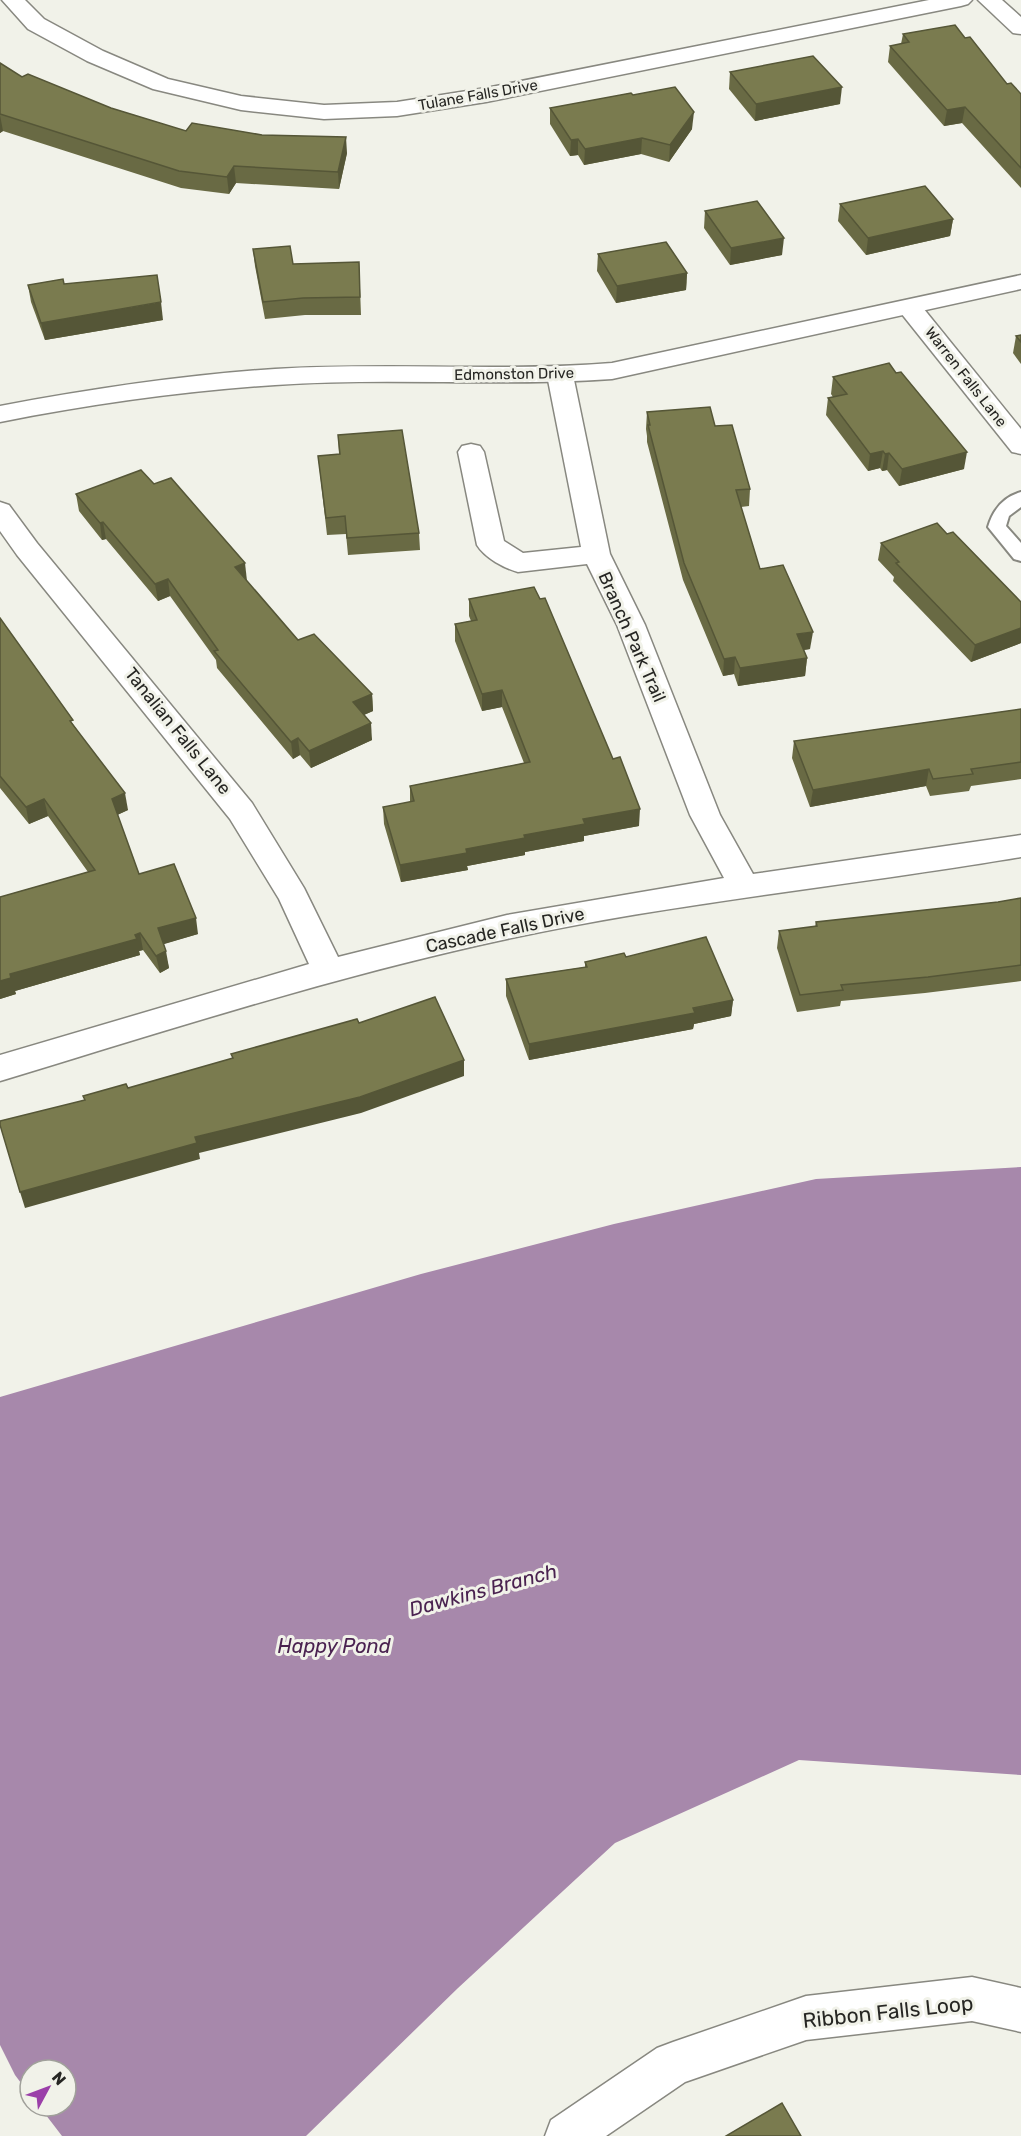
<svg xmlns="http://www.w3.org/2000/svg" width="1021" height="2136" font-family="Rubik,sans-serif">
	<rect width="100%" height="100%" fill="#f1f2e9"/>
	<!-- water -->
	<path fill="#a788ab" d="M1021 1167V1775L799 1760 615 1843 458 1988 306 2136H62L39 2106H66V2070H30V2095L15 2075 0 2045V1397L421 1274 614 1224 816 1179Z"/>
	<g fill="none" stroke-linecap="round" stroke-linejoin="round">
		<!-- service casing -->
		<g stroke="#888880" stroke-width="4">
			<path id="service" d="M1021 492V507L1009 516 1006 526 1021 543V561L1014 559 988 527C993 510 1003 497 1021 492Z"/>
		</g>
		<!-- minor casing -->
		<g stroke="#888880" stroke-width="3">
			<g id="minor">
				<path d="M2 0H25L44 19 103 51 168 79 241 96 324 105 397 102 486 88 929 0H972L968 4 961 6 486 102 397 116 324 119 241 110 153 89 87 61 28 29Z"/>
				<path d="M978 0H1002L1021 17V34L1013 33Z"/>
				<path d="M910 301 919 303 1021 429V454L1012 452 901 313 898 308 901 303Z"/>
				<path d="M560 367 569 370 573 375 610 554 645 625 720 815 753 874 1021 835V857C850 886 676 902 507 939 335 976 168 1030 0 1081V1055L309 964 279 899 230 819 17 555 0 531V502L9 505 37 543 252 803 304 888 338 957 507 915 724 878 690 815 617 625 587 564 518 572C504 568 485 558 477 545L458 452 462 446 471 444 480 446 484 452 504 541 523 553 581 547 547 375 551 370Z"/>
				<path d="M972 1977 1021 1988V2032L972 2021 806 2040 685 2082 606 2136H545L551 2120 657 2048 673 2042 806 1996Z"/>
			</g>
		</g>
		<!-- tertiary casing -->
		<g stroke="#888880" stroke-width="3">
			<path id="tertiary" d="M1021 275V289L612 379C500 387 387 377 275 385 183 391 91 404 0 422V406C91 389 183 375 275 369 387 362 500 372 612 363Z"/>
		</g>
		<!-- service -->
		<use href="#service" fill="#fff" fill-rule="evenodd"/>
		<!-- minor -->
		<use href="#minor" fill="#fff" fill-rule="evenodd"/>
		<!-- tertiary -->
		<use href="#tertiary" fill="#fff" fill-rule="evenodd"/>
	</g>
	<!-- wall -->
	<g fill="#696a44">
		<path d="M903 34 965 38 1007 84 1021 94V188L962 123 944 126 888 62 890 46 901 44Z"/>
		<path d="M0 63 22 77 111 108 186 131 347 153 339 189 236 183 229 194 181 188 3 131 0 133Z"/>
		<path d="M730 72 840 104 755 121 729 89Z"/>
		<path d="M633 95 692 129 669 162 641 154 584 165 578 155 570 156 550 124V108Z"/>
		<path d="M840 204 953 219 950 236 866 255 838 221Z"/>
		<path d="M705 211 782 255 730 265 704 228Z"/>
		<path d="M253 249 293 264 359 262 361 315H305L265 319 255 266Z"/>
		<path d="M598 254 687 273 686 290 616 303 597 271Z"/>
		<path d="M64 284 163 320 45 340 31 302 28 285Z"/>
		<path d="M1021 335V364L1013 353 1016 336Z"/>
		<path d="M833 377 964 469 899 486 887 470 882 471 880 468 868 471 826 415 828 398 833 397 831 394Z"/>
		<path d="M647 412 715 426 750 489 749 506 741 507 760 569 810 649 804 650 807 658 805 676 738 686 734 674 723 676 683 580 647 442V436L646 429Z"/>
		<path d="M338 435 419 533 420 550 348 555 346 534 327 535 318 456 339 454Z"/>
		<path d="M154 484 247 581 298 640 372 694 373 711 364 715 372 740 311 768 300 755 293 759 217 668 216 660 170 596 158 601 106 539 102 540 79 511 76 494Z"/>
		<path d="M947 534 1021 602V643L971 662 893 581 894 577 878 560 881 543Z"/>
		<path d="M469 599 639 826 584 836V841L525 852V855L467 866 468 870 401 882 384 824 383 807 410 802V786L524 763 502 707 482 711 455 641V624L471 621 469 616Z"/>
		<path d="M0 618 75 727 128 810 117 815 139 874 198 934 163 944 169 968 160 973 143 950 139 951 140 955 15 991 16 994 0 999V897L88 872 48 816 29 824 0 788Z"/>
		<path d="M1021 709V779L971 786 969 791 930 796 926 786 810 807 792 758 794 741Z"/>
		<path d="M1021 898V981L925 993 841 1001 840 1006 797 1012 777 948 779 931 815 927 816 922 998 902Z"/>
		<path d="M626 957 733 1000 731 1016 694 1024 693 1029 529 1060 506 996V979L585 967V962Z"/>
	</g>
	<!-- shaded-wall -->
	<g fill="#555637">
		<path d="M842 87 840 104 755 121 756 104Z"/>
		<path d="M965 107 962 123 944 126 947 110Z"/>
		<path d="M694 112 692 129 669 162 670 145Z"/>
		<path d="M0 115 3 131 0 133Z"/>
		<path d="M346 137 347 153 339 189 338 172Z"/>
		<path d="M642 138 641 154 584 165 585 149Z"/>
		<path d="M578 139V155L570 156 571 140Z"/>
		<path d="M234 166 236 183 229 194 227 177Z"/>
		<path d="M953 219 950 236 866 255 868 238Z"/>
		<path d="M784 238 782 255 730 265 731 248Z"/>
		<path d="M687 273 686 290 616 303 617 286Z"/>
		<path d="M161 302 163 320 45 340 41 323Z"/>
		<path d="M883 451 880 468 868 471 870 454Z"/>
		<path d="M967 452 964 469 899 486 902 469Z"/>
		<path d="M889 453 887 470 882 471 885 454Z"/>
		<path d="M103 522 106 539 102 540 100 523Z"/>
		<path d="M245 563 247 581 235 567Z"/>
		<path d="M168 579 170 596 158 601 155 584Z"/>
		<path d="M1021 628V643L971 662 975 645Z"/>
		<path d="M813 632 810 649 795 651 797 634Z"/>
		<path d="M735 657 734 674 723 676 724 659Z"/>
		<path d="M807 658 805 676 738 686 740 668Z"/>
		<path d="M502 690V707L482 711V694Z"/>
		<path d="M372 694 373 711 354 719 353 702Z"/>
		<path d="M371 723 372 740 311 768 309 751Z"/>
		<path d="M298 738 300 755 293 759 291 742Z"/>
		<path d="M929 769 926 786 810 807 813 790Z"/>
		<path d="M125 793 128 810 115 816 112 799Z"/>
		<path d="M44 799 48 816 29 824 26 807Z"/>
		<path d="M640 809 639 826 584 836V841L525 852V855L467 866 468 870 401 882 400 865 524 835 583 819Z"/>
		<path d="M196 918 198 934 161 945 158 928Z"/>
		<path d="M140 933 143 950 139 951 140 955 15 991 16 994 0 999V981L10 974Z"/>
		<path d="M166 951 169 968 160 973 156 956Z"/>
		<path d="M733 1000 731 1016 694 1024 693 1029 529 1060V1044Z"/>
		<path d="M464 1060V1076L361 1113 199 1153 200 1159 25 1208 20 1192 195 1137Z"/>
	</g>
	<!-- building -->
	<g fill="#7a7b4f" stroke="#555637" stroke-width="1.5">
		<path d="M955 25 965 38 970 37 1007 84 1011 83 1021 94V168L965 107 947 110 890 46 909 42 903 34Z"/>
		<path d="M813 56 842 87 756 104 730 72Z"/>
		<path d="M0 63 22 77 28 74 111 108 186 131 192 123 262 135 346 137 338 172 234 166 227 177 179 171 0 114Z"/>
		<path d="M675 87 694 112 670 145 642 138 585 149 578 139 571 140 550 108 631 93 633 95Z"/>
		<path d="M925 186 953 219 868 238 840 204Z"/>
		<path d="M757 201 784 238 731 248 705 211Z"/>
		<path d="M666 242 687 273 617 286 598 254Z"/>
		<path d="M290 246 293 264 359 262 360 297 303 298 263 302 253 249Z"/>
		<path d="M157 275 161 302 41 323 28 285 63 279 64 284Z"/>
		<path d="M1021 335V342L1016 336Z"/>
		<path d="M889 363 896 373 901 372 967 452 902 469 889 453 885 454 883 451 870 454 828 398 847 394 833 377Z"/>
		<path d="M710 407 715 426 732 425 750 489 736 490 760 569 783 565 813 632 797 634 807 658 740 668 735 657 724 659 684 563 648 425H650L647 412Z"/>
		<path d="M402 430 419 533 347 538 345 516 326 518 318 456 340 454 338 435Z"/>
		<path d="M141 470 154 484 171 478 245 563 235 567 298 640 314 634 372 694 353 702 371 723 309 751 298 738 291 742 214 651 218 650 168 579 155 584 103 522 100 523 76 494Z"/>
		<path d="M937 523 947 534 953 532 1021 602V628L975 645 896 563 899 562 881 543Z"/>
		<path d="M534 587 540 599 545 598 613 759 620 757 640 809 583 819 585 824 524 835 525 838 466 849 467 853 400 865 383 807 414 801 410 786 530 762 502 690 482 694 455 624 477 620 469 599Z"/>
		<path d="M0 618 73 720 70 721 125 793 112 799 139 874 174 864 196 918 158 928 166 951 156 956 140 933 135 935 137 939 10 974 11 978 0 981V897L95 870 44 799 26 807 0 776Z"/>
		<path d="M1021 709V762L971 769 973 774 933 779 929 769 813 790 794 741Z"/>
		<path d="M1021 898V965L928 977 841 985 843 990 800 995 779 931 817 926 816 922 998 902Z"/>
		<path d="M706 937 733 1000 693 1008 695 1013 529 1044 506 979 587 967 585 962 624 953 626 957Z"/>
		<path d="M435 997 464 1060 360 1097 195 1137 197 1143 20 1192 0 1125V1121L85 1100 83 1096 126 1084 128 1088 233 1058 231 1054 357 1019 359 1023Z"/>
		<path d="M782 2103 801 2136H726Z"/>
	</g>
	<g text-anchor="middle" stroke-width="6" stroke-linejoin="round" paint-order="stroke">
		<!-- far-street labels -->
		<g font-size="15" fill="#262623" stroke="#f1f2e9">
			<text transform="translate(478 95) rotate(-10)" y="5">Tulane Falls Drive</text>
			<text transform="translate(514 374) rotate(-1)" y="5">Edmonston Drive</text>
			<text transform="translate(966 377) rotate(52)" y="5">Warren Falls Lane</text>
		</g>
		<!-- street labels -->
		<g font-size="18" fill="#262623" stroke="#f1f2e9">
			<text transform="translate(632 637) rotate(66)" y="6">Branch Park Trail</text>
			<text transform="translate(178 731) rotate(51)" y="6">Tanalian Falls Lane</text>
			<text transform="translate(505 930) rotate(-12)" y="6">Cascade Falls Drive</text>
		</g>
		<!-- water labels -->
		<g font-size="20" font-style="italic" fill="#4a2250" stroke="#f1f2e9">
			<text transform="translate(483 1590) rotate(-15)" y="7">Dawkins Branch</text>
			<text x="334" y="1653">Happy Pond</text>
		</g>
		<!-- near-street labels -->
		<g font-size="21" fill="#262623" stroke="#f1f2e9">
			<text transform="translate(888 2012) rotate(-6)" y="7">Ribbon Falls Loop</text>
		</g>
	</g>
	<!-- north arrow -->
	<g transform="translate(48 2088) rotate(49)"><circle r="28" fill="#f1f2e9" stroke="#a0a09a" stroke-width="1.5"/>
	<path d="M0-4.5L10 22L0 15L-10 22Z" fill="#9b3fa9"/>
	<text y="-9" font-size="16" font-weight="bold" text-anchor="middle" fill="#262623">N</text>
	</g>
</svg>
